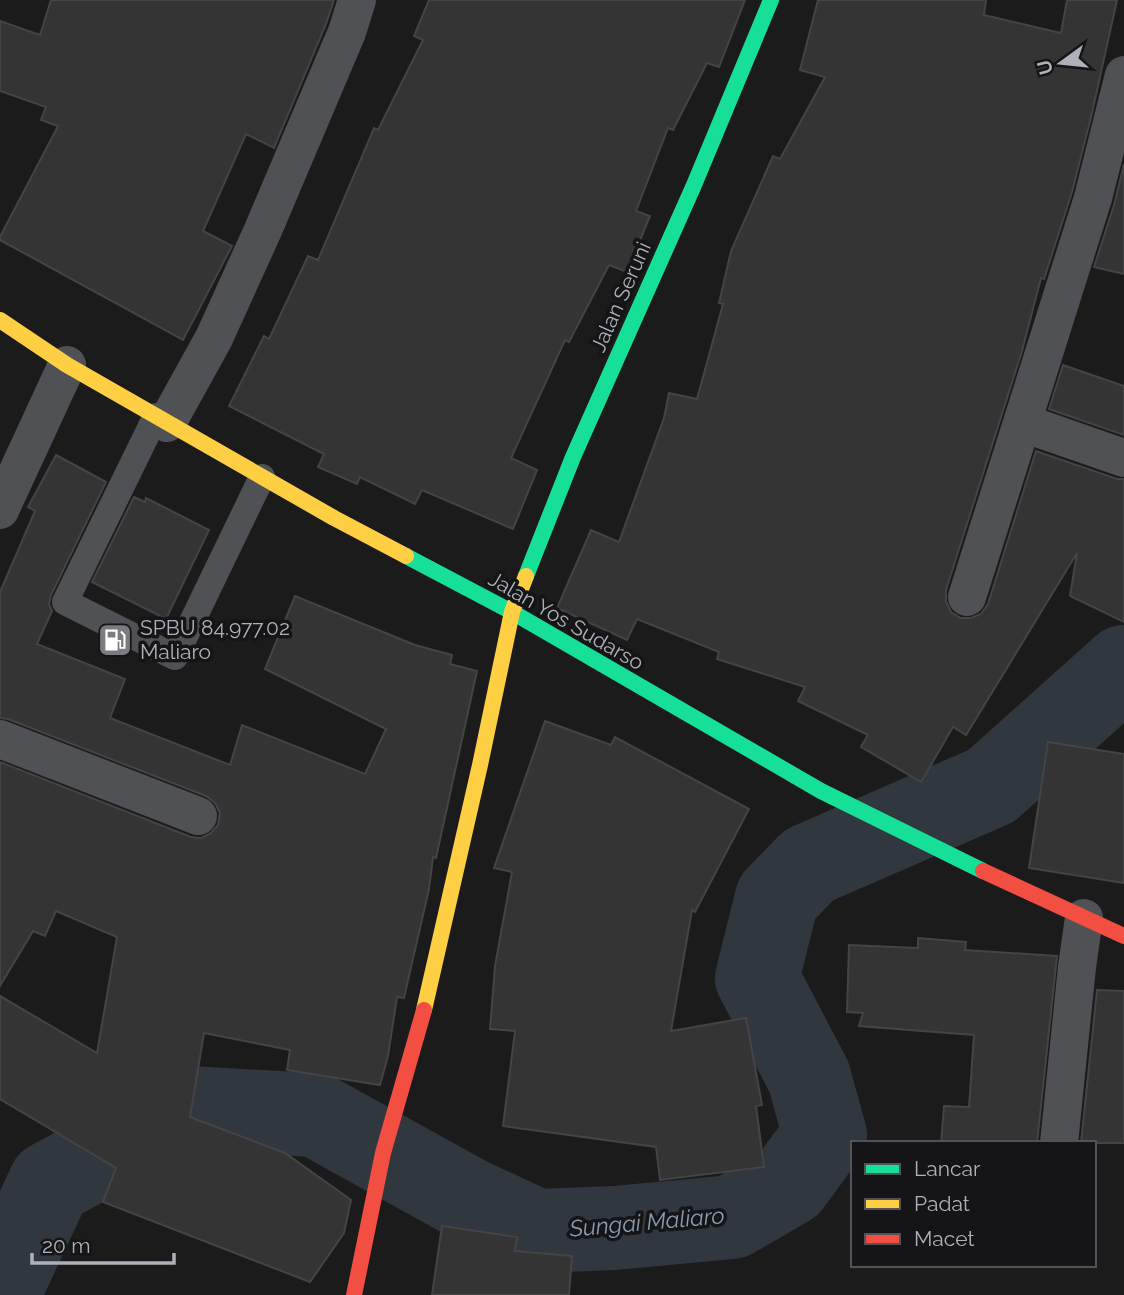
<svg xmlns="http://www.w3.org/2000/svg" width="1124" height="1295" font-family="Raleway,sans-serif">
	<rect width="100%" height="100%" fill="#1b1b1b"/>
	<g fill="none" stroke-linecap="round" stroke-linejoin="round">
		<!-- river -->
		<path stroke="#31373e" stroke-width="84" d="M0 1290 50 1183 189 1108 316 1115 468 1199 537 1231 615 1228 732 1217 789 1184 825 1135 809 1077 757 978 777 898 809 865 991 786 1124 667"/>
	</g>
	<!-- building -->
	<g fill="#343435" stroke="#444447" stroke-width="2">
		<path d="M51 0H334L326 24 274 148 246 134 203 231 232 246 183 340 0 240V237L58 126 41 120 46 107 0 91V21L40 35Z"/>
		<path d="M429 0H745L719 67 707 63 673 130 668 128 636 211 650 216 627 272 609 265 569 342 565 340 511 458 537 470 513 529 422 490 415 504 360 477 357 484 318 467 324 454 229 406 264 336 269 339 308 256 318 260 374 128 378 130 423 40 414 36Z"/>
		<path d="M818 0H986L984 15 1061 33 1067 0H1117L1092 113 1072 192 1044 279 1041 278 1022 351 946 590V601L951 612 961 618H971L981 614 988 604 1036 451 1117 479H1124V622L1070 596 1077 553 966 735 953 727 921 782 861 747 868 735 798 701 805 687 717 659 719 652 637 619 627 640 557 608 591 530 619 542 664 418 669 393 697 399 723 304 719 303 731 251 773 156 780 159 825 77 800 70Z"/>
		<path d="M1124 164V274L1094 267 1114 205Z"/>
		<path d="M1063 365 1124 386V435L1049 409Z"/>
		<path d="M56 455 106 482 51 595 49 604 52 611 37 644 125 679 110 718 230 765 242 725 365 774 386 729 265 669 295 596 415 645 452 655 450 664 477 671 436 858 433 857 429 889 404 998 397 997 388 1056 380 1085 287 1070 290 1050 204 1033 190 1117 285 1153 351 1200 344 1233 310 1282 103 1202 116 1168 0 1099V996L97 1053 117 937 56 911 45 936 33 931 0 986V762L191 837 201 838 211 833 218 825 220 813 215 803 206 796 8 719 0 718V592L35 511 28 507Z"/>
		<path d="M134 497 145 502 146 498 209 530 166 619 92 582Z"/>
		<path d="M545 721 611 745 615 737 749 809 695 912 692 910 671 1031 746 1018 762 1105 756 1106 764 1167 660 1180 656 1147 503 1126 515 1031 490 1029 495 966 512 872 494 868Z"/>
		<path d="M1048 742 1124 754V883L1029 868Z"/>
		<path d="M918 938 966 942 965 950 1057 956 1037 1143H941L944 1106 969 1107 974 1035 859 1026 863 1013 847 1012 849 945 918 948Z"/>
		<path d="M1097 990 1124 991V1143H1081Z"/>
		<path d="M442 1226 517 1237 515 1251 572 1256 569 1295H432Z"/>
	</g>
	<g fill="none" stroke-linecap="round" stroke-linejoin="round">
		<!-- lane -->
		<path stroke="#505154" stroke-width="26" d="M156 416 65 602 175 657 262 477"/>
		<!-- street -->
		<g stroke="#505154" stroke-width="38">
			<path d="M167 423 214 338 263 230 347 32 357 0"/>
			<path d="M1023 423 1124 458"/>
			<path d="M0 510 67 365"/>
			<path d="M967 597 1093 198 1124 75"/>
			<path d="M0 739 198 816"/>
			<path d="M1059 1143 1077 967 1084 918"/>
		</g>
		<!-- fast -->
		<g stroke="#16e098" stroke-width="16">
			<path d="M406 556 512 612 821 791 983 871"/>
			<path d="M526 576 573 457 694 185 771 0"/>
		</g>
		<!-- slow -->
		<g stroke="#ffcf43" stroke-width="16">
			<path d="M0 320 67 365 334 518 406 556"/>
			<path d="M424 1010 480 765 512 612 526 576"/>
		</g>
		<!-- jam -->
		<g stroke="#f24e42" stroke-width="16">
			<path d="M983 871 1124 936"/>
			<path d="M354 1295 383 1153 424 1010"/>
		</g>
	</g>
	<!-- icons -->
	<defs>
		<g id="fuel-square" transform="scale(1.75)"><rect x="-9" y="-9" width="18" height="18" rx="4" fill="#7b7c82" stroke="#151517"/><path d="M-5.5-6h7V0h2V4h1.3V-2.5L3-4.5l.8-.8L6-3V5H2.5V1h-1V6h-7ZM-4.2-4.7v3.2H.2V-4.7Z" fill="#fff"/></g>
	</defs>
	<g fill-rule="evenodd">
		<use href="#fuel-square" x="115" y="640"/>
	</g>
	<g text-anchor="middle" stroke-width="7" stroke-linejoin="round" paint-order="stroke">
		<!-- street labels -->
		<g font-size="21" fill="#aeb1ba" stroke="#151517">
			<text transform="translate(621 297) rotate(-66)" y="7">Jalan Seruni</text>
			<text transform="translate(566 621) rotate(30)" y="7">Jalan Yos Sudarso</text>
		</g>
		<!-- poi labels -->
		<g font-size="21" fill="#aeb1ba" stroke="#151517" text-anchor="start">
			<text x="140" y="635">SPBU 84.977.02<tspan x="140" dy="24">Maliaro</tspan></text>
		</g>
		<!-- water labels -->
		<g font-size="23" font-style="italic" fill="#899bb1" stroke="#151517">
			<text transform="translate(647 1222) rotate(-5)" y="8">Sungai Maliaro</text>
		</g>
	</g>
	<!-- legend -->
	<rect x="851" y="1141" width="245" height="126" fill="#151517" stroke="#525358" stroke-width="2"/>
	<rect x="865" y="1164" width="35" height="10" fill="#16e098" stroke="#525358" stroke-width="2"/>
	<text x="914" y="1176" font-size="21" fill="#aeb1ba">Lancar</text>
	<rect x="865" y="1199" width="35" height="10" fill="#ffcf43" stroke="#525358" stroke-width="2"/>
	<text x="914" y="1211" font-size="21" fill="#aeb1ba">Padat</text>
	<rect x="865" y="1234" width="35" height="10" fill="#f24e42" stroke="#525358" stroke-width="2"/>
	<text x="914" y="1246" font-size="21" fill="#aeb1ba">Macet</text>
	<!-- north arrow -->
	<g transform="translate(1061 63) rotate(255)" stroke="#151517" stroke-width="5" paint-order="stroke">
	<path d="M0-5L12 26L0 18L-12 26Z" fill="#aeb1ba"/>
	<text y="-10" font-size="19" font-weight="bold" text-anchor="middle" fill="#aeb1ba">U</text>
	</g>
	<!-- scale -->
	<path d="M32 1253v10h142v-10" fill="none" stroke="#aeb1ba" stroke-width="3.5"/>
	<text x="42" y="1253" font-size="21" fill="#aeb1ba" stroke="#151517" stroke-width="5" paint-order="stroke">20 m</text>
</svg>
